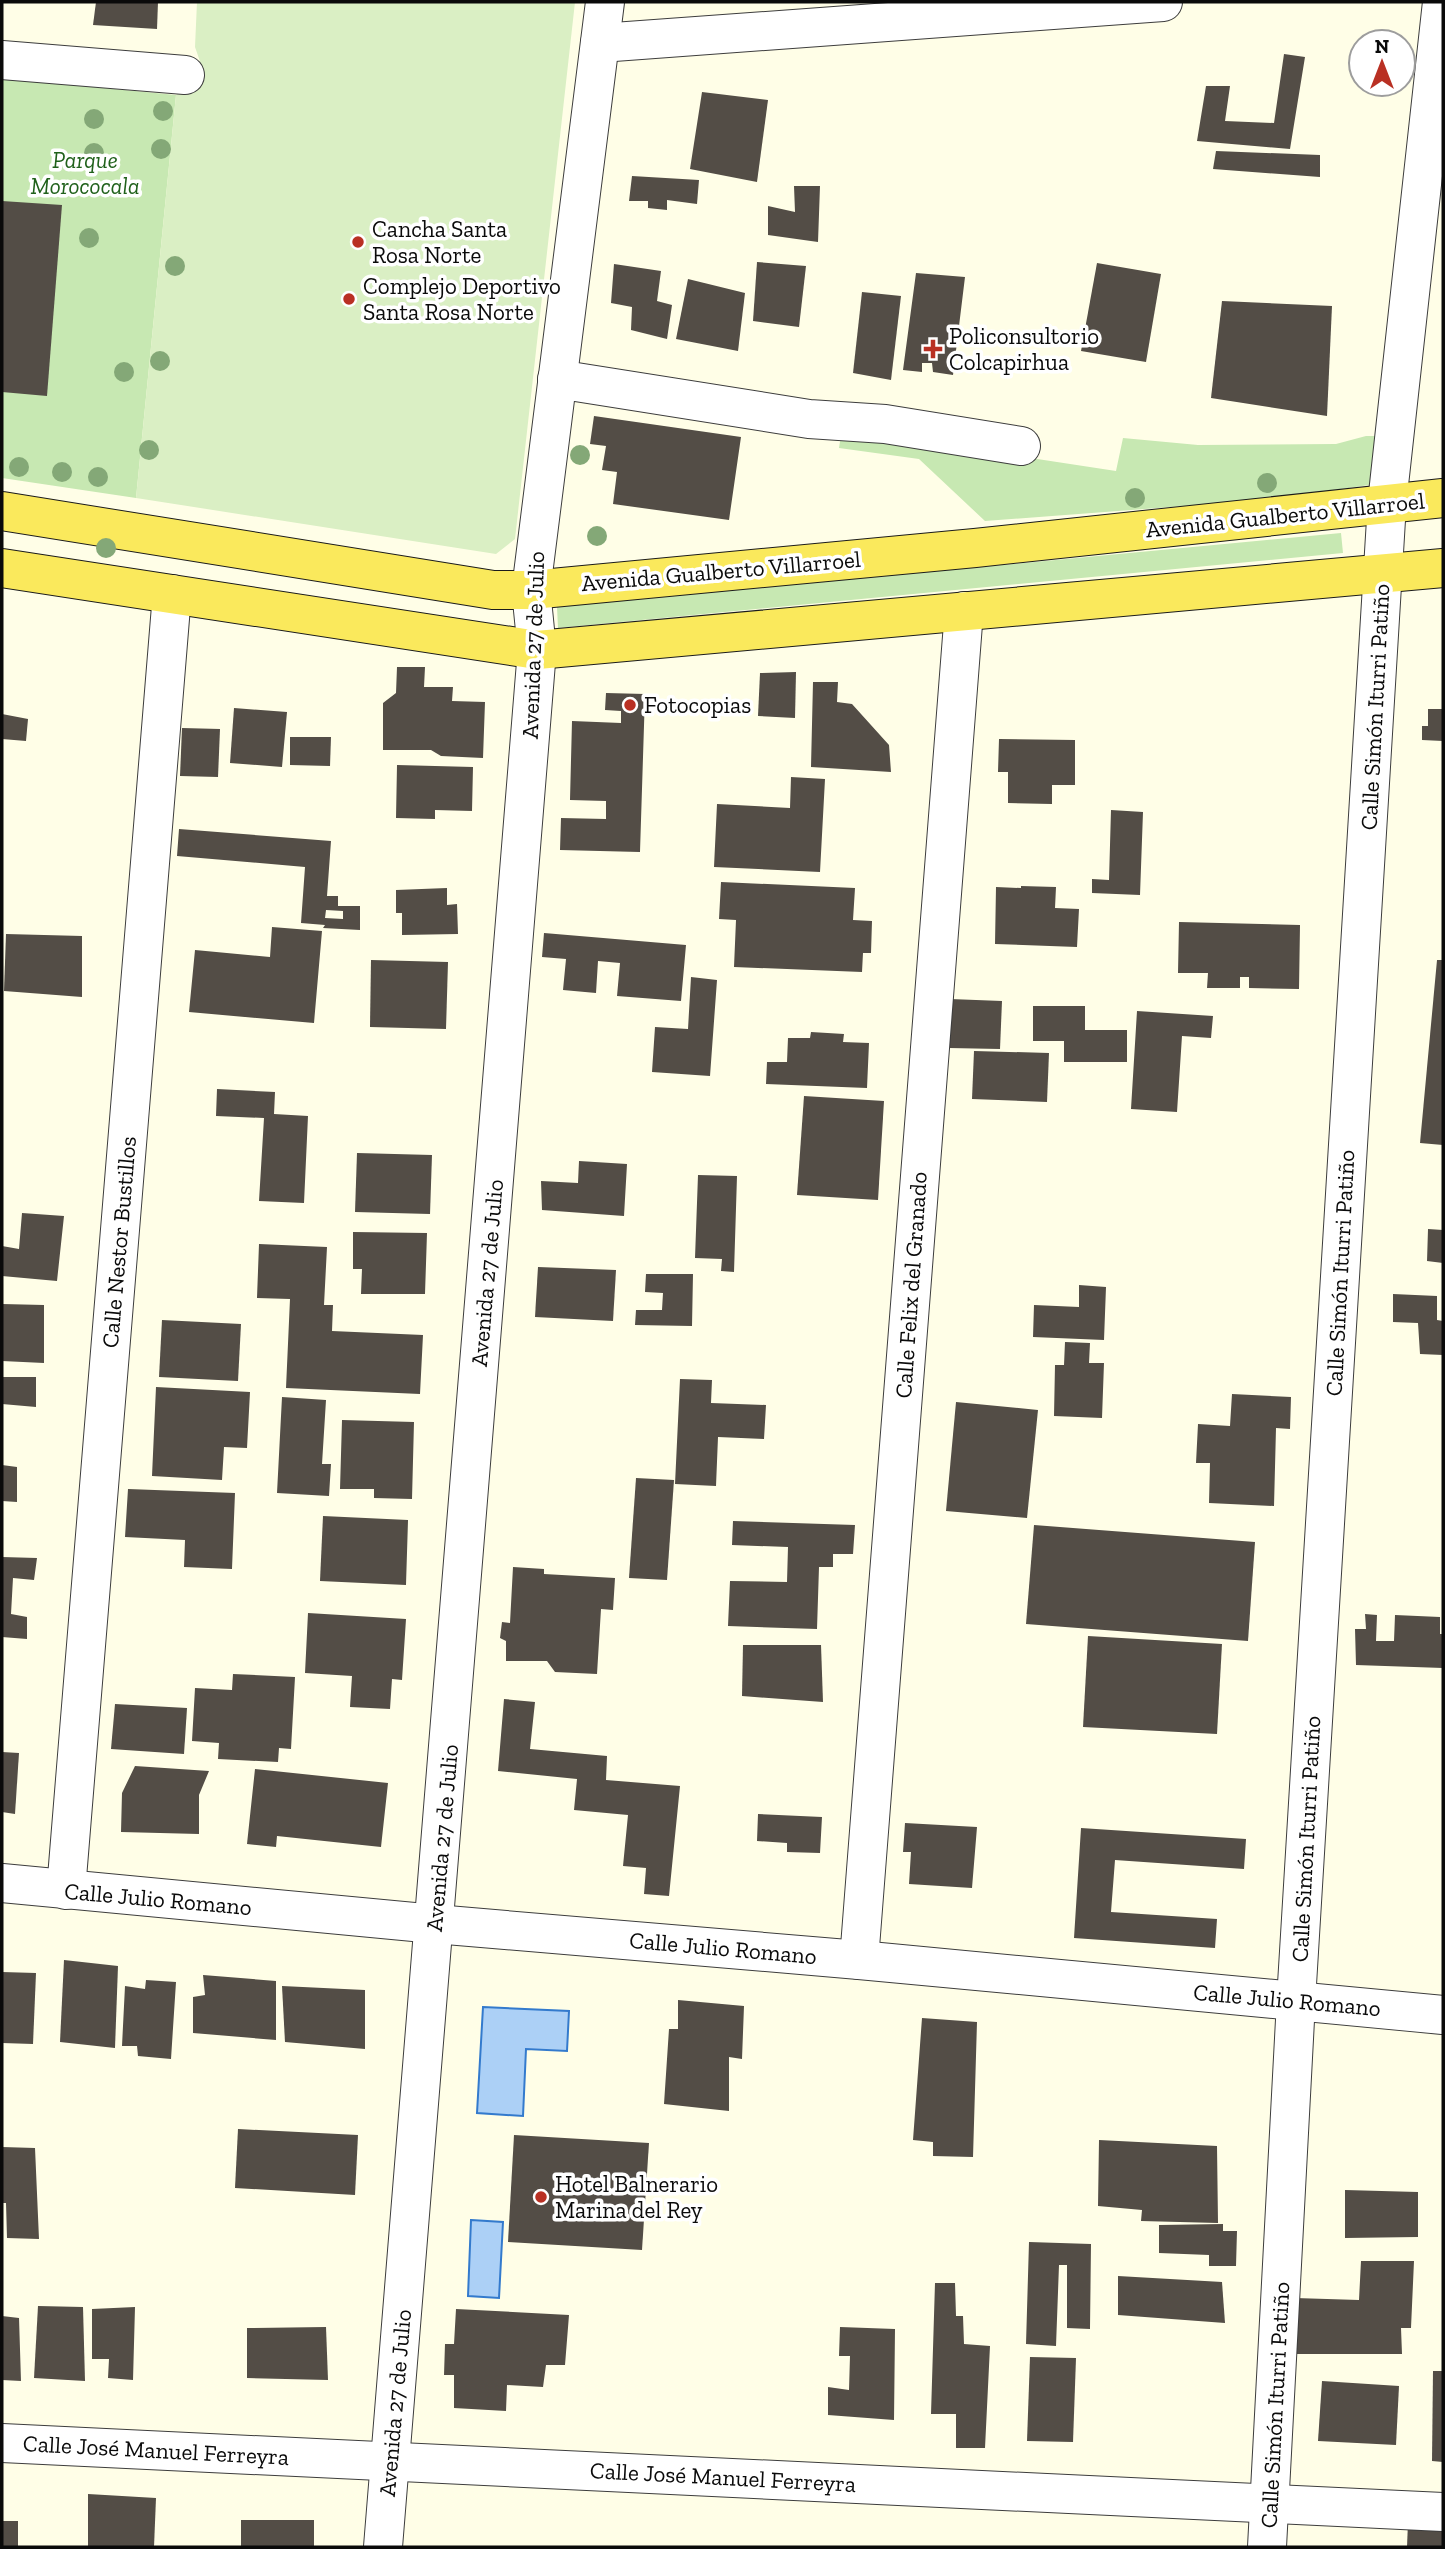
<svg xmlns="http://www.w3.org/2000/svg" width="1445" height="2549" font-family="'Zilla Slab',serif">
	<rect width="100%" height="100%" fill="#fffee7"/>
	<!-- green -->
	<g fill="#c7e8b2">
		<path d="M2 78 176 95 136 498 2 478Z"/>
		<path d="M842 429 1116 471 1123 438 1198 445 1336 444 1366 436H1378V471L1369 485 1264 500 985 521 919 459 839 448Z"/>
		<path d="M1341 533 1343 553 558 628 557 607Z"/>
	</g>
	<!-- pitch -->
	<path fill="#daefc4" d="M197 2H575L515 539 496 554 136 498 176 95 204 73 195 47Z"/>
	<!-- water -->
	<g fill="#acd0f6" stroke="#337acd" stroke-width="2">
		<path d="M483 2007 569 2011 567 2051 526 2049 523 2116 477 2113Z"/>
		<path d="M471 2220 503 2222 499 2298 468 2296Z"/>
	</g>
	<!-- building -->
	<g fill="#534d46" fill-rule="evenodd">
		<path d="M96 2H158L157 29 93 25Z"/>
		<path d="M1284 54 1305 57 1290 149 1197 141 1206 86H1230L1225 121 1274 123Z"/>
		<path d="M702 92 768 100 757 182 690 169Z"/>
		<path d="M1216 151 1320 155V177L1213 169Z"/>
		<path d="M632 176 699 180 697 204 667 200V210L648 208V201H629Z"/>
		<path d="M794 186H820L818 242 768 235V206L795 212Z"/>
		<path d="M2 201 62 205 47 396 2 392Z"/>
		<path d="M757 262 806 266 799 327 753 321Z"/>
		<path d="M1097 263 1161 274 1146 362 1081 351Z"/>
		<path d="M614 264 661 271 657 301 672 305 667 339 631 330 632 307 611 303Z"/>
		<path d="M916 273 965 277 953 375 933 372 932 363H922V372L903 370Z"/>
		<path d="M688 279 745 293 738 351 676 339Z"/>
		<path d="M862 292 901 296 891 380 853 373Z"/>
		<path d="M1222 301 1332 306 1327 416 1211 398Z"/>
		<path d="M594 416 741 437 729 520 613 504 617 472 602 470 606 446 590 444Z"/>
		<path d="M397 667H425L424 687H453L452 701 485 702 483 758 441 756 431 750H383V703L396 693Z"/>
		<path d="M796 672 795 718 758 716 760 673Z"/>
		<path d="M813 682H838L837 702 852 704 889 745 891 772 811 767Z"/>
		<path d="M606 693 645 694 640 852 560 850 561 818 606 819V801L570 800 572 721 621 723V711L605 710Z"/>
		<path d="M234 708 287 712 282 767 230 763Z"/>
		<path d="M1428 709H1443V741L1422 740V726H1428Z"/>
		<path d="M2 714 28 719 26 741 2 739Z"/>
		<path d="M182 728 220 729 218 777 180 776Z"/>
		<path d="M290 737H331L330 766 290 765Z"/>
		<path d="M999 739 1075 740V785H1052V804L1008 803V772H998Z"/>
		<path d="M397 765 473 767 472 811 435 810V819L396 818Z"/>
		<path d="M791 777 825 779 820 872 714 867 717 804 790 808Z"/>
		<path d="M1111 810 1143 812 1140 895 1092 893V879L1109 880Z"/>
		<path d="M179 829 331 841 327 896H338V906H360V930L323 928 325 925 301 923 305 867 177 856ZM326 910 343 911V919L325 918Z"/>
		<path d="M721 882 855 888 853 920 872 921 871 953H863L862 972 734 967 736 920 719 919Z"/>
		<path d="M1021 886 1056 887 1055 908 1079 909 1077 947 995 944 996 887 1021 888Z"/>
		<path d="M447 888V905L457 904 458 934 402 935V913H396V890Z"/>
		<path d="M1179 922 1300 925 1299 989 1249 988V977H1240V988H1207L1208 973H1178Z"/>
		<path d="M272 927 322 931 314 1023 189 1012 195 950 270 957Z"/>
		<path d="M544 933 686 945 681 1001 617 996 620 963 598 961 596 993 563 990 566 959 542 957Z"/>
		<path d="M6 934 82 936V997L4 991Z"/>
		<path d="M371 960 448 962 446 1029 370 1027Z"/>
		<path d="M1437 960H1443V1145L1420 1143Z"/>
		<path d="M691 977 717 980 710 1076 652 1072 655 1027 688 1029Z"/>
		<path d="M950 999 1002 1001 1000 1049 949 1048Z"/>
		<path d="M1033 1006H1085V1030H1127V1062H1064V1041H1033Z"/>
		<path d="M1137 1011 1213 1016 1211 1038 1182 1036 1177 1112 1131 1109Z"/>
		<path d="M811 1032 844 1034 843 1042 869 1043 867 1088 766 1084 767 1062H787L788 1038H810Z"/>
		<path d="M974 1051 1049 1053 1047 1102 972 1099Z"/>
		<path d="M217 1089 275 1092 274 1114 308 1116 304 1203 259 1201 264 1118 216 1116Z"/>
		<path d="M804 1096 884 1101 878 1200 797 1195Z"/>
		<path d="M357 1153 432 1155 430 1214 355 1212Z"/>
		<path d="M579 1161 627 1164 624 1216 542 1210 541 1181 578 1183Z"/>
		<path d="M698 1175 737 1176 734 1272 721 1271 722 1259 695 1258Z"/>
		<path d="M22 1213 64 1216 57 1281 2 1276V1246L19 1249Z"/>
		<path d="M1428 1229 1443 1230V1263L1427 1261Z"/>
		<path d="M353 1232 427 1233 425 1294H361L362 1269H353Z"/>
		<path d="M259 1244 327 1247 324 1305H333L332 1331 423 1335 420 1394 286 1388 290 1299 257 1298Z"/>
		<path d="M538 1267 616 1270 613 1321 535 1317Z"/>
		<path d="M646 1274H693L692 1326 635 1325 636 1310H662L663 1293 645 1292Z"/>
		<path d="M1079 1285 1106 1287 1104 1340 1033 1337 1034 1305 1079 1307Z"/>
		<path d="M1393 1294 1437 1296V1320L1443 1321V1355L1420 1354 1418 1323 1393 1322Z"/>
		<path d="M2 1304 44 1305V1363L2 1361Z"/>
		<path d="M162 1320 241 1324 238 1381 159 1377Z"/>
		<path d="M1065 1342 1090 1343 1089 1363H1104L1102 1418 1054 1416 1055 1365H1064Z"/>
		<path d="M2 1377H36V1407L2 1404Z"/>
		<path d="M680 1379 712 1380 711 1403 766 1405 764 1439 718 1437 716 1486 675 1484Z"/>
		<path d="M156 1387 250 1392 247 1448 224 1447 222 1480 152 1476Z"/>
		<path d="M1232 1394 1291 1397 1290 1429 1276 1428 1274 1506 1209 1503 1210 1463H1196L1198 1424 1230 1426Z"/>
		<path d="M282 1397 326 1400 322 1464H331L329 1496 277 1493Z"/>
		<path d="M956 1402 1038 1410 1027 1518 946 1511Z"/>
		<path d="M342 1420 414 1422 412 1499 374 1498V1489H340Z"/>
		<path d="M2 1465 17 1467V1502L2 1501Z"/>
		<path d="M636 1478 674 1480 667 1580 629 1578Z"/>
		<path d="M128 1489 235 1493 232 1569 184 1567 185 1540 125 1537Z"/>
		<path d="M323 1516 408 1520 406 1585 320 1581Z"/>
		<path d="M733 1521 855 1525 853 1554H833V1567H819L817 1629 728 1626 730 1581 787 1582 788 1547 732 1545Z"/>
		<path d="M1034 1525 1255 1542 1248 1641 1026 1624Z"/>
		<path d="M2 1557 37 1558 34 1580 13 1578 11 1614 27 1617V1639L2 1637Z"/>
		<path d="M513 1567 544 1569V1574L615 1578 613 1610 601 1609 597 1674 555 1672 547 1661H506V1641L500 1638 502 1622 510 1623Z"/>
		<path d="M308 1613 406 1619 402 1680 392 1679 390 1709 350 1707 352 1676 305 1673Z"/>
		<path d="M1365 1614 1377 1615 1376 1641H1394L1395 1615 1440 1617V1634H1443V1668L1356 1665 1355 1629H1366Z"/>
		<path d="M1088 1636 1222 1644 1217 1734 1083 1727Z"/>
		<path d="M743 1645H821L823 1702 742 1696Z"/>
		<path d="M233 1674 295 1677 291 1749 279 1748 278 1762 218 1759 219 1743 192 1741 195 1688 232 1690Z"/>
		<path d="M504 1699 535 1702 530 1749 607 1756 606 1780 680 1786 669 1896 644 1894 646 1868 623 1866 628 1815 574 1810 577 1779 498 1771Z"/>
		<path d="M115 1704 187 1708 184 1754 111 1749Z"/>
		<path d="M2 1752 19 1753 15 1814 2 1812Z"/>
		<path d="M135 1766 209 1771 199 1795V1834L121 1832 122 1793Z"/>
		<path d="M255 1769 388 1783 381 1847 277 1836 276 1847 247 1844Z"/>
		<path d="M758 1814 822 1817 820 1853 787 1852V1843L757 1841Z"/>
		<path d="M905 1823 977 1827 972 1888 909 1884 911 1852H903Z"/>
		<path d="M1081 1828 1246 1839 1244 1869 1115 1860 1111 1912 1217 1919 1215 1948 1074 1938Z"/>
		<path d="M64 1960 118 1966 115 2048 60 2042Z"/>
		<path d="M2 1972 36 1973 33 2044 2 2043Z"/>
		<path d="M203 1975 276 1981V2040L193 2033V1997L205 1995Z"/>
		<path d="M146 1980 176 1982 171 2059 138 2056 137 2046H122L125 1986 145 1989Z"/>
		<path d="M282 1986 365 1990V2049L285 2042Z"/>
		<path d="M678 2000 744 2006 742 2059 729 2057V2111L664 2104 669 2029H678Z"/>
		<path d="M922 2018 977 2022 973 2157 933 2156V2142L913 2140Z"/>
		<path d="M238 2129 358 2135 355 2195 235 2188Z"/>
		<path d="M514 2135 649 2143 642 2250 508 2242Z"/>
		<path d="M1099 2140 1217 2146 1218 2223 1141 2221 1142 2210 1098 2206Z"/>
		<path d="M2 2147 35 2148 39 2239 7 2238 6 2203H2Z"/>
		<path d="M1345 2190 1418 2192V2237L1345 2238Z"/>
		<path d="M1223 2224V2231H1237L1236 2266H1209V2255L1159 2253V2225Z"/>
		<path d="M1029 2242 1091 2244 1090 2329 1067 2328V2265H1059L1056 2346 1026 2344Z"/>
		<path d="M1361 2261H1414L1411 2328H1401L1402 2354H1294L1295 2298 1359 2300Z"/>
		<path d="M1118 2276 1222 2282 1225 2323 1118 2315Z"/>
		<path d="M935 2283H955L956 2316H963L964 2344 990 2346 985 2448H956V2414H931Z"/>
		<path d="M38 2306 83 2307 85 2381 34 2378Z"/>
		<path d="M135 2307 133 2380 108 2378 109 2359H92V2309Z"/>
		<path d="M456 2309 569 2315 565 2365H546L543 2387 507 2385 506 2411 454 2408V2375H444L445 2344H454Z"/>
		<path d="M2 2316 19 2318 21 2381 2 2380Z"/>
		<path d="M326 2327 328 2380 247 2378V2328Z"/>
		<path d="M840 2327 895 2329 894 2420 828 2415V2387L849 2390 850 2356H839Z"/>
		<path d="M1030 2357 1076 2358 1073 2442 1027 2441Z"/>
		<path d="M1433 2371H1443V2462L1432 2461Z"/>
		<path d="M1322 2381 1399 2386 1396 2445 1318 2441Z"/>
		<path d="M88 2494 156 2498 154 2547 88 2546Z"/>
		<rect x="241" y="2520" width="73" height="27"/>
		<rect x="2" y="2521" width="16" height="26"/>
		<path d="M1408 2522 1443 2524V2547H1407Z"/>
	</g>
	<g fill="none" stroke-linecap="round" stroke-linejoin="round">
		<!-- minor casing -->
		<g stroke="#3d3d3d" stroke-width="40">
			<g id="minor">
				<path d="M600 43 1163 2"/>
				<path d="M2 60 185 75"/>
				<path d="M557 379 809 419 885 424 1021 446"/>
				<path d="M2 1883 435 1924 859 1960 1443 2015"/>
				<path d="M66 1890 172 594"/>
				<path d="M859 1960 964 611"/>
				<path d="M2 2443 1443 2512"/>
				<path d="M383 2547 537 650 531 590 605 2"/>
				<path d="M1267 2547 1296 2001 1387 503 1442 2"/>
			</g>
		</g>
		<!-- major casing -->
		<g stroke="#1b1b1b" stroke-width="40">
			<g id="major">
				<path d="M2 511 493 590H531L975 548 1443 498"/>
				<path d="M2 568 537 650 1443 568"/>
			</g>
		</g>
		<!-- minor -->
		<use href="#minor" stroke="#fff" stroke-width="38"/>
		<!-- major -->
		<use href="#major" stroke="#fae95c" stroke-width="38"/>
	</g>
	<!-- trees -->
	<g fill="#84a877">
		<circle cx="163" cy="111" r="10"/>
		<circle cx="94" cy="119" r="10"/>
		<circle cx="161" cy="149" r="10"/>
		<circle cx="94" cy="153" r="10"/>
		<circle cx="89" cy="238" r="10"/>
		<circle cx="175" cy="266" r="10"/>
		<circle cx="160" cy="361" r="10"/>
		<circle cx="124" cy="372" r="10"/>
		<circle cx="149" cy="450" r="10"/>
		<circle cx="580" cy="455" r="10"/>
		<circle cx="19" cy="467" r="10"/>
		<circle cx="62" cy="472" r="10"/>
		<circle cx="98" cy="477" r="10"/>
		<circle cx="1267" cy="483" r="10"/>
		<circle cx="1135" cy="498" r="10"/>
		<circle cx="597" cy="536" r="10"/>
		<circle cx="106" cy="548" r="10"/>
	</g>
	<!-- markers -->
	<g fill="#b93023" stroke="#fff" stroke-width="2.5">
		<circle cx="358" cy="242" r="7"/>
		<circle cx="349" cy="299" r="7"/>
		<path d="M929.5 338.5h7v7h7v7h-7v7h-7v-7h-7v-7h7z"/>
		<circle cx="630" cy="705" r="7"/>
		<circle cx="541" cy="2197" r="7"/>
	</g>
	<g text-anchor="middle" stroke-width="7" stroke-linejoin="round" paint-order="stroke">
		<!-- park labels -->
		<g font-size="23" font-style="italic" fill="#20611b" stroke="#fff">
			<text x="85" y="168">Parque<tspan x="85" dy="26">Morococala</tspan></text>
		</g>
		<!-- poi labels -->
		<g font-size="23" fill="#0a0a0a" stroke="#fff" text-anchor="start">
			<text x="372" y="237">Cancha Santa<tspan x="372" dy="26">Rosa Norte</tspan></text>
			<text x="363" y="294">Complejo Deportivo<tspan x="363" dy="26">Santa Rosa Norte</tspan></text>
			<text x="949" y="344">Policonsultorio<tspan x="949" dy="26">Colcapirhua</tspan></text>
			<text x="644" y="713">Fotocopias</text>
			<text x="555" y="2192">Hotel Balnerario<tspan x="555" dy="26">Marina del Rey</tspan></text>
		</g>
		<!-- street labels -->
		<g font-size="23" fill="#0a0a0a" stroke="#fff">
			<text transform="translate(1285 515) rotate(-6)" y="8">Avenida Gualberto Villarroel</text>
			<text transform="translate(721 571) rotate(-5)" y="8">Avenida Gualberto Villarroel</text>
			<text transform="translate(533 645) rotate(-88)" y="8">Avenida 27 de Julio</text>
			<text transform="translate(1375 707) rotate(-87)" y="8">Calle Simón Iturri Patiño</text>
			<text transform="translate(119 1242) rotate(-85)" y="8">Calle Nestor Bustillos</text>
			<text transform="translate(487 1273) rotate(-85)" y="8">Avenida 27 de Julio</text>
			<text transform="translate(1340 1273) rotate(-87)" y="8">Calle Simón Iturri Patiño</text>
			<text transform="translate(911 1285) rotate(-86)" y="8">Calle Felix del Granado</text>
			<text transform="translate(442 1838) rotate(-85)" y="8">Avenida 27 de Julio</text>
			<text transform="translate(1306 1839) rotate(-87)" y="8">Calle Simón Iturri Patiño</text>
			<text transform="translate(158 1899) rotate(5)" y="8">Calle Julio Romano</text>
			<text transform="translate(723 1948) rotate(5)" y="8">Calle Julio Romano</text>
			<text transform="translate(1287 2000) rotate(5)" y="8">Calle Julio Romano</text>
			<text transform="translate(395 2403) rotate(-85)" y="8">Avenida 27 de Julio</text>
			<text transform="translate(1275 2405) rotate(-87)" y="8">Calle Simón Iturri Patiño</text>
			<text transform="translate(156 2450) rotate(3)" y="8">Calle José Manuel Ferreyra</text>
			<text transform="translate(723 2477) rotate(3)" y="8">Calle José Manuel Ferreyra</text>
		</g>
	</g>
	<!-- border -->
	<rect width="1445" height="2549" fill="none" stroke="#0a0a0a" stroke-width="7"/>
	<!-- north arrow -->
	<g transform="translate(1382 63)"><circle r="33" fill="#ffffff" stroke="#9d9d9d" stroke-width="2"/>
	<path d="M0-5L12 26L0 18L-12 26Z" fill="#b93023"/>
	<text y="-10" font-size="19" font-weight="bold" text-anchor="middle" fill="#0a0a0a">N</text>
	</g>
</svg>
